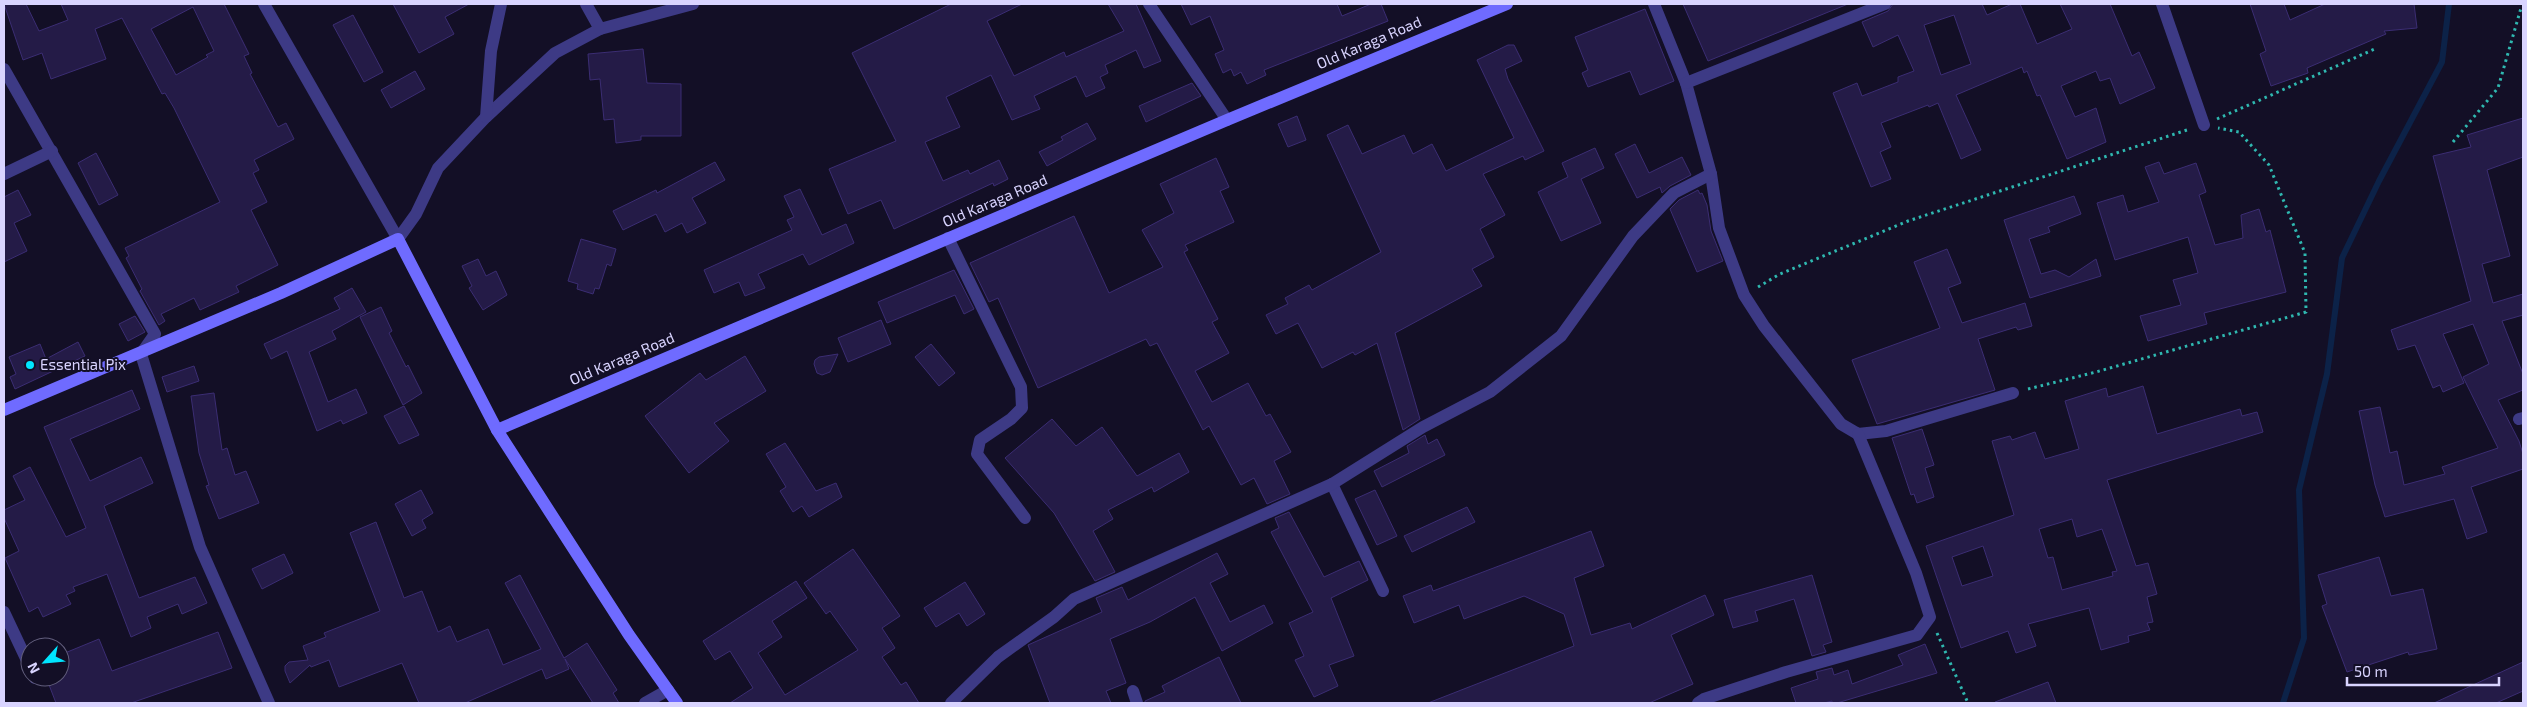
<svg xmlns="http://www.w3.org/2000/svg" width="2527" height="707" font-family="'Exo 2',sans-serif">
	<rect width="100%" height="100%" fill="#130f26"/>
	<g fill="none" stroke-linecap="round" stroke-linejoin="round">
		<!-- stream -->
		<path stroke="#0c2248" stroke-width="6" d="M2283 703 2304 638 2299 490 2327 374 2342 258 2379 181 2442 62 2449 4"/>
	</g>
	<!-- building -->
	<g fill="#241b47" stroke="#3b2d73" fill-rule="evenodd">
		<path d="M4 4H26L39 31 68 20 61 4H224L249 54 244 56 252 73 250 74 278 127 286 123 294 139 254 160 259 170 253 173 267 202 251 210 278 265 236 286 239 292 200 310 194 298 161 314 165 321 159 325 140 291 142 289 126 258 129 256 125 248 220 202 174 108 165 93 162 94 122 18 95 29 106 59 51 79 42 53 23 60ZM193 7 214 51 206 55 208 57 176 75 151 29Z"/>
		<path d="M393 4H469L445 17 454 34 419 53Z"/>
		<path d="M951 4H1022L987 21 1014 76 1064 52 1066 57 1124 31 1108 4H1136L1161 61 1144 68 1136 50 1105 65 1108 73 1100 77 1105 88 1086 97 1076 76 1034 96 1040 109 1012 120 991 75 946 97 960 127 925 142 943 181 968 170 970 174 999 160 1008 179 994 186 993 183 894 229 881 200 848 214 829 169 896 141 852 53Z"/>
		<path d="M1181 4H1337L1342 16 1371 4H1381L1388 21 1264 70 1266 75 1247 84 1241 72 1234 76 1231 69 1223 73 1215 54 1224 50 1210 16 1191 25Z"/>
		<path d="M1683 4H1848L1708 61Z"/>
		<path d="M1893 4H1982L1987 15 2012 4H2020L2037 44 2072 29 2060 4H2110L2132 56 2139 52 2155 88 2120 104 2110 78 2100 81 2096 71 2061 86 2075 117 2096 108 2106 142 2067 159 2040 95 2037 96 2027 71 2024 73 2022 67 1956 95 1981 150 1961 159 1938 103 1929 107 1928 105 1881 123 1891 147 1880 152 1891 179 1871 187 1833 93 1857 83 1862 96 1898 82V77L1914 71 1898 35 1873 47 1862 22 1888 11ZM1954 15 1971 64 1941 75 1924 25Z"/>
		<path d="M2250 4H2284L2290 20 2325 4H2414L2417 28 2384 31 2386 34 2307 68 2308 73 2271 86 2260 54 2266 51Z"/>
		<path d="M1645 9 1674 81 1640 95 1630 71 1588 87 1582 73 1588 70 1575 37Z"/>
		<path d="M353 15 383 72 364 82 333 25Z"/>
		<path d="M1508 45H1514L1522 61 1505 69 1508 79 1544 151 1525 160 1523 156 1483 174 1505 215 1480 229 1494 257 1472 269 1482 286 1395 333 1420 419 1403 430 1377 343 1355 355 1353 352 1322 368 1298 323 1276 334 1266 315 1288 304 1285 298 1309 285 1312 290 1381 252 1327 135 1348 125 1362 154 1404 135 1413 154 1432 144 1446 171 1514 138 1477 60Z"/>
		<path d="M643 49 647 83 681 84V136H641V140L616 143 614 119 604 120 600 79 590 80 588 54Z"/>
		<path d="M415 71 425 89 391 108 381 90Z"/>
		<path d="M1192 83 1201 96 1146 122 1139 106Z"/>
		<path d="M1297 116 1306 140 1288 147 1278 124Z"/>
		<path d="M2523 118V157L2487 170 2510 256 2482 264 2493 303 2523 294V315L2502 321 2523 374V390L2498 400 2519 441 2523 454V469L2471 487 2487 532 2467 539 2454 499 2385 517 2375 485 2359 411 2380 407 2390 453 2397 451 2404 485 2445 474 2442 467 2498 448 2463 377 2489 364 2473 324 2443 334 2464 383 2443 392 2440 385 2433 388 2415 345 2398 350 2391 330 2471 301 2433 156 2471 147 2467 135Z"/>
		<path d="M1087 123 1096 139 1047 166 1039 152 1063 140 1061 137Z"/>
		<path d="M1635 144 1649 173 1682 157 1691 175 1670 186 1662 193 1660 187 1637 198 1615 154Z"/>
		<path d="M1595 148 1604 168 1581 179 1601 223 1561 241 1538 192 1568 177 1562 163Z"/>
		<path d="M96 153 118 195 99 205 78 163Z"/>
		<path d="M1216 158 1229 187 1220 191 1234 222 1185 245 1188 250 1184 252 1218 319 1212 322 1229 353 1195 371 1212 402 1248 383 1266 416 1270 414 1291 452 1274 461 1290 494 1267 504 1254 478 1241 485 1209 426 1203 430 1157 343 1150 346 1146 339 1038 388 998 298 989 302 970 263 1074 216 1109 293 1163 267 1142 230 1174 213 1160 184Z"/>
		<path d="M715 162 725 180 692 198 706 223 687 233 682 223 665 232 656 214 623 230 613 211 656 190 657 193Z"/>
		<path d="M2159 162 2164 174 2196 163 2206 192 2199 195 2215 245 2243 238 2241 215 2259 209 2266 232 2270 230 2286 292 2204 313 2207 324 2148 341 2140 316 2181 305 2173 280 2198 273 2188 237 2115 260 2097 203 2123 195 2128 212 2159 202 2145 167Z"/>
		<path d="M800 189 822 235 846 224 854 243 809 265 803 254 758 274 765 288 745 296 739 282 714 293 704 270 792 230 787 220 794 217 784 196Z"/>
		<path d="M18 190 31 215 14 223 27 251 4 262V197Z"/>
		<path d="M1698 190 1700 194 1702 193 1707 205 1711 231 1723 261 1697 272 1670 209 1679 200Z"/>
		<path d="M2074 196 2081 214 2048 227 2050 232 2029 239 2041 274 2055 270 2069 277 2096 259 2101 276 2030 298 2004 220Z"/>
		<path d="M581 239 616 249 611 266 607 264 599 289 595 288 593 294 577 289 578 284 568 281Z"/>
		<path d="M1947 249 1961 283 1948 288 1962 323 2025 303 2032 326 2018 330 2016 327 1978 339 1995 390 1877 424 1852 360 1940 328 1914 262Z"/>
		<path d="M478 259 486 276 496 271 507 295 483 310 469 288 472 286 462 266Z"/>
		<path d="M954 270 974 309 964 314 955 295 887 323 878 302Z"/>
		<path d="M352 288 366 312 332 331 336 339 309 352 328 402 356 389 367 413 343 424 341 420 317 431 287 351 271 359 264 344 340 309 334 298Z"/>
		<path d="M381 307 392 331 389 333 406 367 408 365 422 393 403 405 360 317Z"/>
		<path d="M135 316 145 332 128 341 119 324Z"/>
		<path d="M881 320 891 344 848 362 838 338Z"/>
		<path d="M78 342 85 356 15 389 10 377 16 374 9 357 40 344 46 359Z"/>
		<path d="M931 344 955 373 939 386 915 357Z"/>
		<path d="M838 354 830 372 822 375 817 373 814 364 815 360 819 357Z"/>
		<path d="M745 356 766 391 714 423 729 441 689 473 645 416 700 373 706 380Z"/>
		<path d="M194 366 199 381 167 392 162 377Z"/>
		<path d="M2143 386 2157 434 2240 409 2242 416 2257 412 2263 432 2107 480 2136 566 2148 563 2157 594 2147 597 2153 622 2147 623 2150 630 2128 636 2129 642 2101 650 2089 608 2028 624 2036 646 2016 653 2008 631 1961 648 1926 546 2014 515 1992 441 2010 436 2012 440 2035 432 2045 459 2079 449 2065 401 2106 388 2108 397ZM2072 519 2077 537 2102 529 2117 571 2112 572 2113 576 2062 590 2053 557 2048 558 2039 529ZM1983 546 1993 576 1962 586 1952 557Z"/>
		<path d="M132 390 140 409 70 439 90 481 141 457 153 483 104 506 139 598 195 577 207 603 182 614 178 604 147 617 151 628 131 637 107 574 73 587 75 591 66 595 71 604 43 617 38 607 29 612 5 558 19 551 4 518V510L25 500 13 476 30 467 66 537 86 528 44 427Z"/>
		<path d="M214 393 222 450 227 448 235 475 246 471 259 503 219 519 206 486 209 485 199 453 191 396Z"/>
		<path d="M404 406 419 435 399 444 384 416Z"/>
		<path d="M1052 419 1076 446 1102 427 1137 476 1179 453 1189 472 1154 492 1152 487 1108 510 1113 519 1093 531 1115 572 1095 581 1054 513 1005 458Z"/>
		<path d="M1922 429 1934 465 1925 468 1934 497 1917 503 1914 494 1911 495 1892 438Z"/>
		<path d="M1425 435 1428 444 1437 439 1445 455 1382 487 1374 471 1409 453 1407 446Z"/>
		<path d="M785 443 816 491 836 483 842 497 809 517 802 506 793 512 780 491 786 487 766 454Z"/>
		<path d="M421 490 433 513 422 520 426 528 412 536 395 504Z"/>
		<path d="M1375 490 1397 536 1377 545 1355 499Z"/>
		<path d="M1467 507 1475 522 1412 552 1404 536Z"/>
		<path d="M1289 512 1324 577 1359 561 1368 580 1331 598 1354 656 1329 665 1338 686 1314 697 1295 660 1304 656 1289 623 1313 612 1271 532 1279 528 1275 518Z"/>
		<path d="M376 522 404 598 422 591 438 632 450 626 457 642 488 629 503 665 541 649 505 583 520 575 564 658 587 643 617 690 613 693 619 703H593L565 659 569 669 546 679 542 669 465 703H419L402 663 339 687 329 660 311 667 310 665 290 683 285 671V666L289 662 308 660 303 646 326 637 324 633 380 611 350 533Z"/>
		<path d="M1591 531 1604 566 1574 578 1591 635 1630 623 1632 629 1705 595 1714 615 1671 635 1693 684 1649 703H1428L1574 646 1564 614 1524 596 1464 619 1459 605 1414 623 1403 596 1431 585 1433 591Z"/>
		<path d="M853 549 900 616 882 628 895 648 882 657 901 685 906 682 919 703H730L753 688 730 651 715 660 703 641 796 581 807 598 772 621 782 637 758 653 785 695 858 650 830 611 826 614 804 583Z"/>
		<path d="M1217 553 1228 574 1210 583 1230 622 1264 605 1273 623 1222 651 1195 597 1150 622 1110 639 1126 683 1106 691 1111 703H1050L1028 645 1102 612 1096 598 1122 587 1128 600Z"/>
		<path d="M284 554 293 573 262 589 252 569Z"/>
		<path d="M2379 557 2391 596 2423 589 2437 649 2409 655 2408 652 2347 672 2322 606 2327 604 2318 575Z"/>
		<path d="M1812 575 1832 642 1823 645 1826 652 1812 656 1794 599 1755 611 1758 621 1733 628 1724 600Z"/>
		<path d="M965 582 985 614 967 626 959 613 936 627 924 608Z"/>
		<path d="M218 632 232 668 131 703H56L46 677H60V655L99 639 112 671Z"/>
		<path d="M1925 644 1937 673 1837 703H1832V701L1824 703H1796L1791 688 1818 679 1816 672 1832 668 1834 675 1848 670 1852 684 1903 665 1898 655Z"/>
		<path d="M1219 657 1241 703H1145V701L1165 692 1162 686Z"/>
		<path d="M2523 662V691L2496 703H2434Z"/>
		<path d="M2048 682 2056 703H1996L1995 702Z"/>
	</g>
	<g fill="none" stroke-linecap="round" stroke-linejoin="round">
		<!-- path -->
		<g stroke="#2fb8b0" stroke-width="3" stroke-dasharray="2.5 4" stroke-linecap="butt">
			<path d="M2217 119 2377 48"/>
			<path d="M2453 142 2498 88 2521 8 2523 7"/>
			<path d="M1758 287 1780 274 1908 221 2190 129"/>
			<path d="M2028 389 2096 372 2306 312 2305 253 2269 165 2239 132 2218 128"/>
			<path d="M1937 633 1968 703"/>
		</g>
		<!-- street -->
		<g stroke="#3d3a85" stroke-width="12">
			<path d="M264 4 398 239 416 214 438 168 486 117 555 53 600 29"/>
			<path d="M586 4 600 29 693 4"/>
			<path d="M1149 4 1227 120"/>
			<path d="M1654 4 1686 83 1711 174 1719 228 1744 295 1764 326 1841 424 1858 434 1886 431 2013 393"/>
			<path d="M2162 4 2204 125"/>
			<path d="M4 69 155 334 141 354 200 547 269 703"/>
			<path d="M1686 83 1885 4"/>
			<path d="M486 117 491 51 501 4"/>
			<path d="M4 174 52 151"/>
			<path d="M948 238 1021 387 1022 408 1011 419 980 440 977 454 1025 518"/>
			<path d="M2519 419 2523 418"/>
			<path d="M1332 484 1383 591"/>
			<path d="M4 612 30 667"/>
			<path d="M35 677V678"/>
			<path d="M1133 691 1137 703"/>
			<path d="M645 703 668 690"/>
			<path d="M951 703 998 657 1054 617 1074 599 1332 484 1423 427 1490 392 1561 336 1633 236 1674 193 1711 174"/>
			<path d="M1698 703 1704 699 1786 672 1917 635 1930 617 1916 573 1858 434"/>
		</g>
		<!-- secondary -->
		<g stroke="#6f6bff" stroke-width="12">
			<path d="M4 410 281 293 398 239 497 430 629 635 677 703"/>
			<path d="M497 430 1227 120 1507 4"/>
		</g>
	</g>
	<!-- markers -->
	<circle fill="#00e5ff" stroke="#130f26" stroke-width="2" cx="30" cy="365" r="5"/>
	<g text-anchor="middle" stroke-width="4" stroke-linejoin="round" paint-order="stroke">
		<!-- street labels -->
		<g font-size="15" fill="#d9d4ff" stroke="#130f26">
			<text transform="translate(1369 43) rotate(-23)" y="5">Old Karaga Road</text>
			<text transform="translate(995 201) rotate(-23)" y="5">Old Karaga Road</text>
			<text transform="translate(622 359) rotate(-23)" y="5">Old Karaga Road</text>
		</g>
		<!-- poi labels -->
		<g font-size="15" fill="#d9d4ff" stroke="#130f26" text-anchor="start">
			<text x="40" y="370">Essential Pix</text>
		</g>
	</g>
	<!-- border -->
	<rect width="2527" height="707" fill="none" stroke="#d9d4ff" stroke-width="10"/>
	<!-- north arrow -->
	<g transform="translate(45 662) rotate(243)"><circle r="24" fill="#130f26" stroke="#625e7d"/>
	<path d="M0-4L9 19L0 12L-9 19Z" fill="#00e5ff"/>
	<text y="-8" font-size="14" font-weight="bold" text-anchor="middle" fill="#d9d4ff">N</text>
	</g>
	<!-- scale -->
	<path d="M2347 677v8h152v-8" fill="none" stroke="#d9d4ff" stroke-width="2.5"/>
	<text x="2354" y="677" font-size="15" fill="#d9d4ff" stroke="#130f26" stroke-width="4" paint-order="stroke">50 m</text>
</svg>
